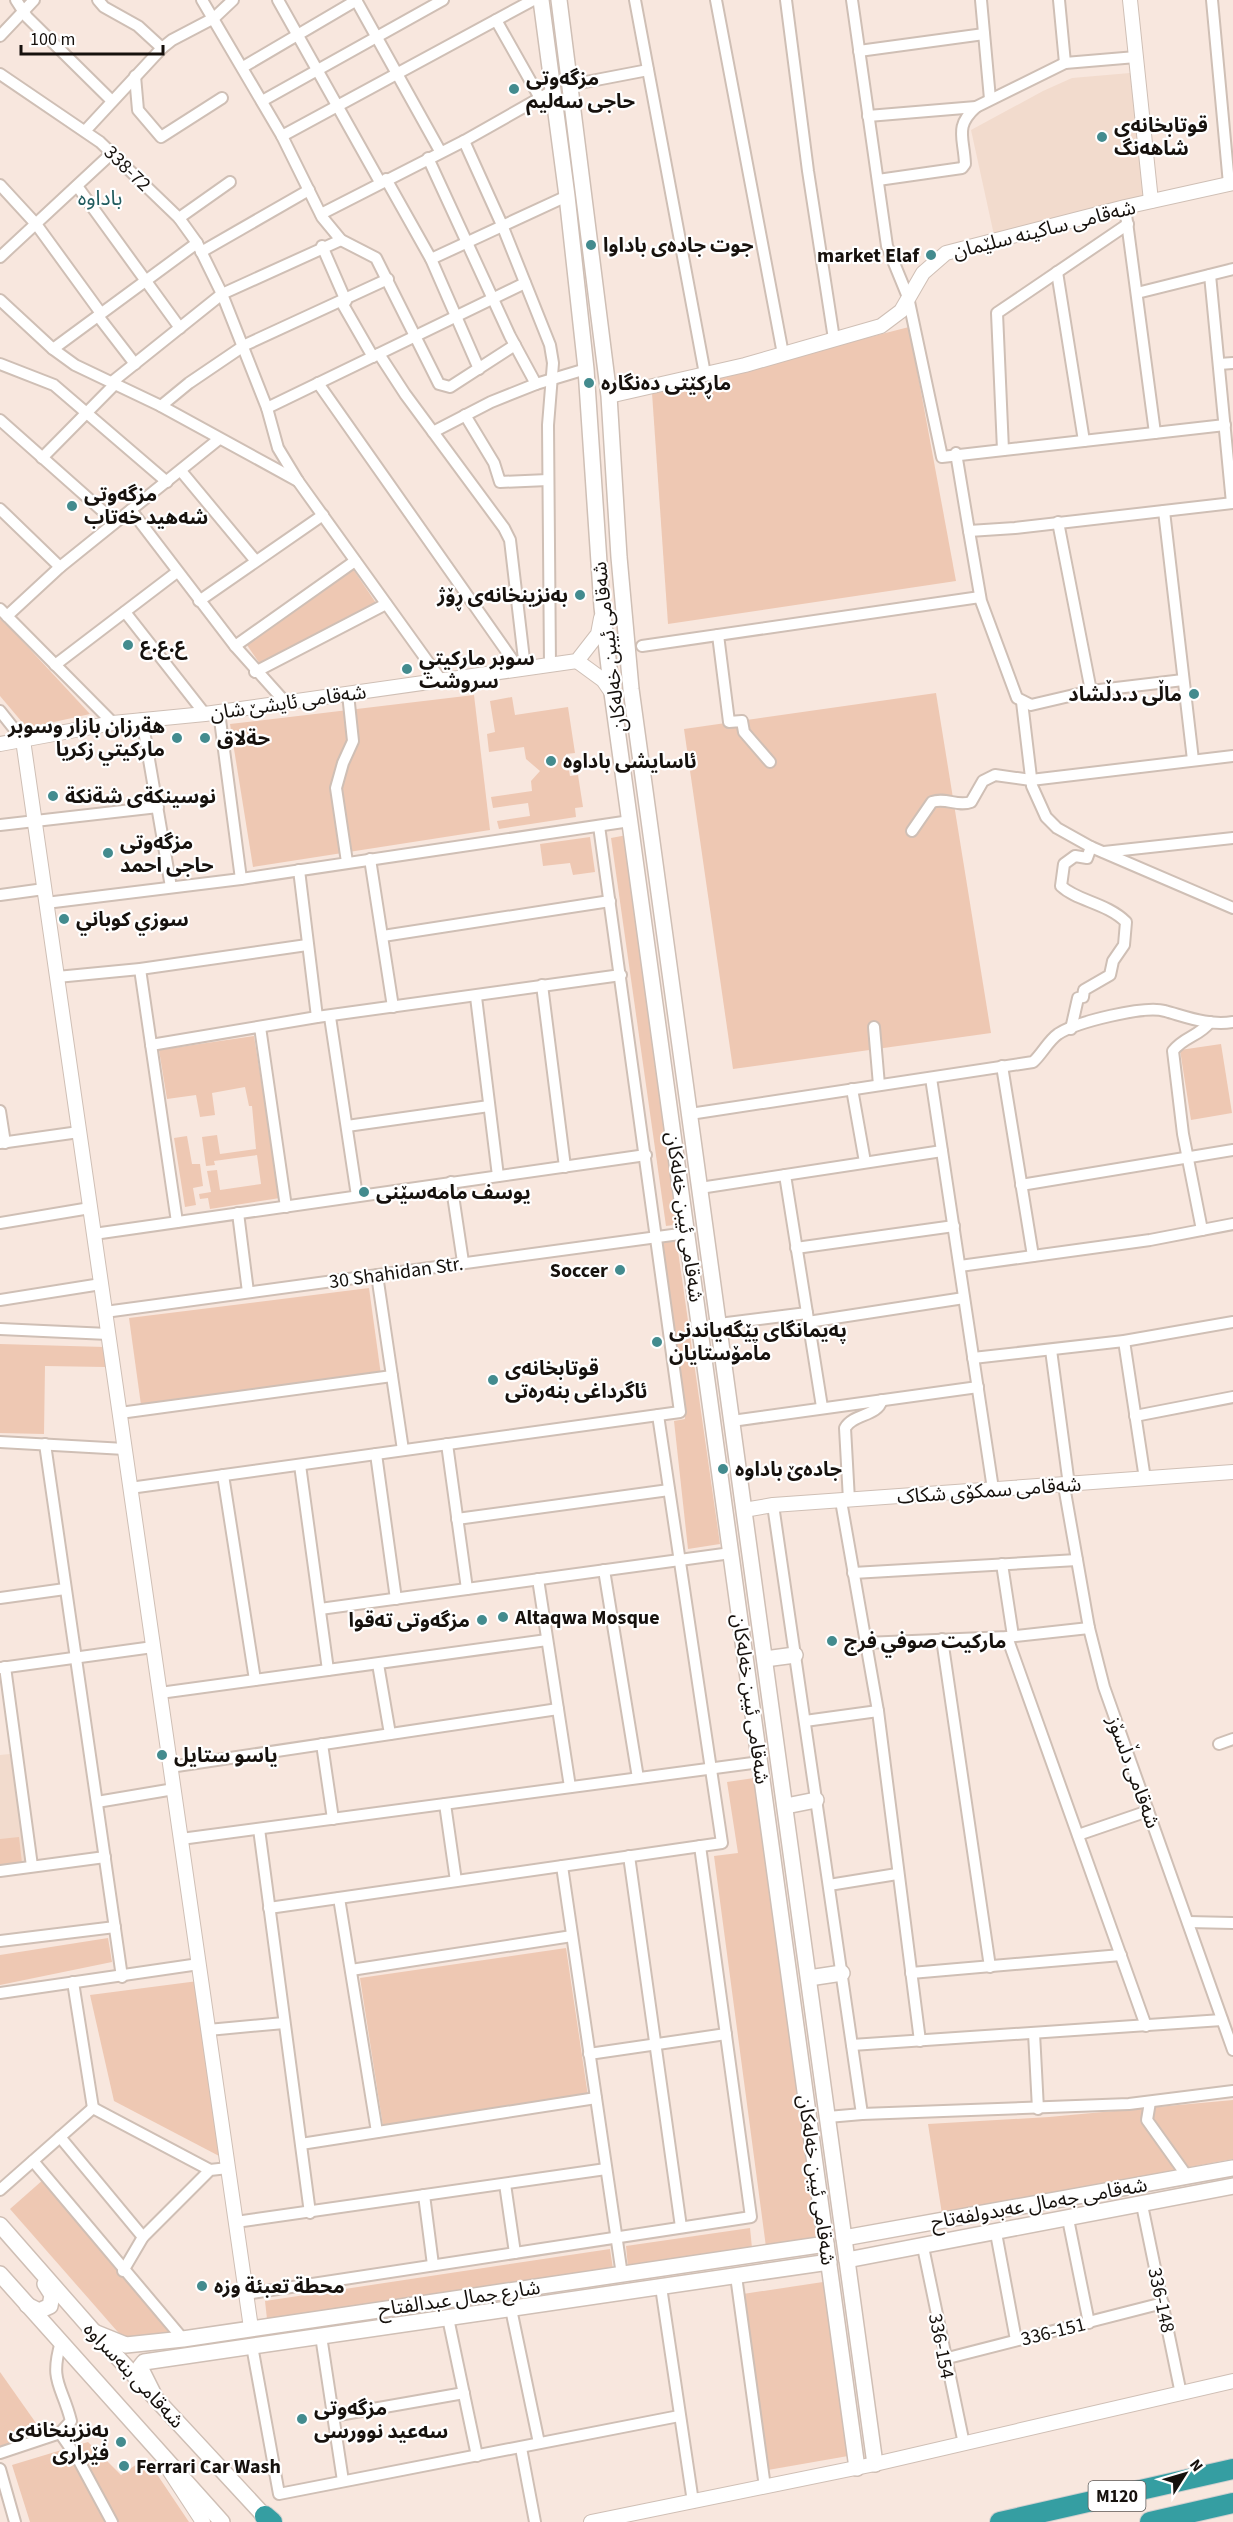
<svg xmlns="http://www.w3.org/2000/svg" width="1233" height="2522" font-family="'Source Sans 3','Noto Sans Arabic',sans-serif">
	<rect width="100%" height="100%" fill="#f8e7de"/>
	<!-- built -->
	<g fill="#f2dbcd">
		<path d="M1130 73 1144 200 994 235 971 130 1043 91 1072 78Z"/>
		<path d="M10 1754 28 1862 0 1866V1755Z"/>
	</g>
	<!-- green -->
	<g fill="#eec8b3">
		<path d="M909 327 956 581 668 624 652 393Z"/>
		<path d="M353 569 376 603 260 664 247 645Z"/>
		<path d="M0 619 13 631 90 714 27 728 0 696Z"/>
		<path d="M936 693 991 1033 733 1069 684 729Z"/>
		<path d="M474 695 490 830 253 867 230 724Z"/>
		<path d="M512 697 515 715 568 707 575 753 566 754 570 776 578 775 583 807 575 808 576 817 499 829 497 821 530 816 528 803 493 808 491 797 532 791 531 781 540 771 526 759 524 747 489 752 487 734 495 732 490 701Z"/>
		<path d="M627 835 682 1224 666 1226 611 838Z"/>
		<path d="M590 837 595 872 573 875 570 863 543 866 540 844Z"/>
		<path d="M254 1036 280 1198 210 1209 208 1198 200 1199 199 1194 211 1192 207 1171 217 1170 220 1190 261 1184 257 1155 214 1161 215 1165 206 1166 202 1137 217 1135 220 1154 256 1149 252 1106H249L245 1087 212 1093 215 1115 200 1117 196 1095 167 1099 159 1050Z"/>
		<path d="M1221 1044 1232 1113 1191 1120 1180 1050Z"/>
		<path d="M187 1136 192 1164H200L203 1186 193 1188 196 1205 185 1207 174 1138Z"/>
		<path d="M676 1237 720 1544 688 1549 674 1421 685 1419 660 1239Z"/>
		<path d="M369 1288 381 1375 141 1405 129 1318Z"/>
		<path d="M0 1344 105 1347V1367L45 1366 44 1434 0 1433Z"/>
		<path d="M754 1778 817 2237 766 2247 714 1856 738 1853 727 1782Z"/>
		<path d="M19 1837 22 1863 0 1866V1839Z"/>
		<path d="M108 1938 112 1962 0 1985V1955Z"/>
		<path d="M566 1948 588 2096 383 2126 360 1978Z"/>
		<path d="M198 1981 221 2157 114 2101 90 1995Z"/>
		<path d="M1233 2100V2159L942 2214 928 2124 1049 2117Z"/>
		<path d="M44 2179 174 2336 124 2339 10 2209Z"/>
		<path d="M750 2228 752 2248 628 2267 626 2246Z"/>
		<path d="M610 2249 613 2269 267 2319 265 2301Z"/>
		<path d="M823 2282 848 2456 768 2470 743 2294Z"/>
		<path d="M0 2372 43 2433 0 2447Z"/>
		<path d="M88 2442 121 2475 143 2460 148 2461 189 2522H30L12 2465Z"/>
	</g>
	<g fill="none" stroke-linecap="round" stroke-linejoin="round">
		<!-- minor casing -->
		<g stroke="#cfbfb5" stroke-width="14">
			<g id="minor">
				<path d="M16 0 27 17 111 100"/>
				<path d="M98 0 104 7 138 26 162 48"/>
				<path d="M202 0 282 136 322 217 341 240 376 258 439 384 450 387 515 345"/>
				<path d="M278 0 380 182"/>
				<path d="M356 0 440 151"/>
				<path d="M635 0 705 374"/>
				<path d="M716 0 783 354"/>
				<path d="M786 0 808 171 834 339"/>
				<path d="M852 0 887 246 908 297 942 457 1225 425"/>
				<path d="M981 0 990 99"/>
				<path d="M1059 0 1065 63"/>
				<path d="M1212 0 1229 184"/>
				<path d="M496 20 540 98"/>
				<path d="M0 36 34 0"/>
				<path d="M859 51 984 34"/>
				<path d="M243 67 357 0"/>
				<path d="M0 74 100 142 179 218 197 243 222 294 267 408 278 448 298 481 441 680"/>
				<path d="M135 76 138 110 161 137 222 98"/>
				<path d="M570 85 648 70"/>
				<path d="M262 101 443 0"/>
				<path d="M868 116 976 107 1065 63 1136 57"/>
				<path d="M85 131 162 48 172 40 214 18 233 0"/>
				<path d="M282 136 533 0"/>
				<path d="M464 141 502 225 550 345 553 363 548 425 550 665"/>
				<path d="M428 158 510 336 536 384 586 369"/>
				<path d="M386 179 431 259 479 369"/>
				<path d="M878 180 962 168 965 164C964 137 954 127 976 107"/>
				<path d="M0 185 36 224 100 312"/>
				<path d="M77 186 180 328"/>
				<path d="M1125 207 1155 433"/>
				<path d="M321 214 464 141 554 90"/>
				<path d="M179 218 230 182"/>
				<path d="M322 246 346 301"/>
				<path d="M201 252 309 190"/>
				<path d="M0 257 112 153"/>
				<path d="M431 259 567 196"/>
				<path d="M1057 272 1084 441"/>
				<path d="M1210 275 1232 503"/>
				<path d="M1137 293 1233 269"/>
				<path d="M0 300 53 349 75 365 161 406 298 481"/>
				<path d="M342 303 373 357"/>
				<path d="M98 316 135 364"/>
				<path d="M53 349 197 243"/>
				<path d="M379 354 405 394 504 528 510 540 525 668"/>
				<path d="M0 364 54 385 167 482"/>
				<path d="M1219 364 1233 363"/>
				<path d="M112 382 222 294 341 240"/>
				<path d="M318 383 519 669"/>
				<path d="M161 406 189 383 245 345 388 279"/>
				<path d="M267 408 525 283"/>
				<path d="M465 415 494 463 500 482 548 480"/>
				<path d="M0 420 115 522"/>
				<path d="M433 432 491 402 536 384"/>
				<path d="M1003 450 997 313 1128 224"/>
				<path d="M956 453 969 531 1015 528 1233 503"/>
				<path d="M42 458 116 383"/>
				<path d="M181 471 255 560"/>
				<path d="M0 509 60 567"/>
				<path d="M131 510 235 646 286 703"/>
				<path d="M1164 511 1193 760"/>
				<path d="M1058 522 1091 691"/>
				<path d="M969 531 981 601 1017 698 1031 705 1091 691 1183 680"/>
				<path d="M199 601 323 515"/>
				<path d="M0 609 113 723"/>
				<path d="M125 612 205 714"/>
				<path d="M7 616 60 567 219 439"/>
				<path d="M718 635 729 722 742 721 744 732 770 762"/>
				<path d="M235 646 355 561"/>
				<path d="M642 646 980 597"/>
				<path d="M55 665 177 572"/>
				<path d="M255 672 386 604"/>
				<path d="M1022 702 1032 786 1046 817 1057 828 1091 847 1233 908"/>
				<path d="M0 711 23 740"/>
				<path d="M219 712 241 879"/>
				<path d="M142 719 171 887"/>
				<path d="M0 825 158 807"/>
				<path d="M912 831 932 802C946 797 957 807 971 802L983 781 995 775 1031 780 1233 756"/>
				<path d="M1104 852 1233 838"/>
				<path d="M370 859 393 1007"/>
				<path d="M347 862 336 788 343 763 353 741 348 694"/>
				<path d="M299 870 317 1017"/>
				<path d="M0 895 44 889"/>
				<path d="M46 903 241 879 630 821"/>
				<path d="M383 936 610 901"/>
				<path d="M140 969 177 1222"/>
				<path d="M57 977 140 969 307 945"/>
				<path d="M542 985 565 1167"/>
				<path d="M476 997 498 1176"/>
				<path d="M330 1017 357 1196"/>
				<path d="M260 1027 286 1207"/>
				<path d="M874 1027 879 1085"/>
				<path d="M1071 1029 1078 998 1083 997 1084 990 1110 975 1113 961 1124 945 1126 922C1107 903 1077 901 1061 886L1064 864 1075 856 1087 858 1091 847"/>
				<path d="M151 1045 317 1017 621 975"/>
				<path d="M1002 1066 1033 1256"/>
				<path d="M931 1078 993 1489"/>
				<path d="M852 1089 865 1162"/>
				<path d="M0 1111 5 1143"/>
				<path d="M690 1114 1033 1062C1042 1054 1048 1041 1058 1034 1076 1022 1145 1005 1165 1011 1187 1017 1209 1026 1233 1022"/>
				<path d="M347 1126 489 1106"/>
				<path d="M0 1143 79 1132"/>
				<path d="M785 1175 822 1407"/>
				<path d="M451 1182 463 1262"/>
				<path d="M1021 1185 1233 1150"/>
				<path d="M700 1188 942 1151"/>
				<path d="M238 1213 248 1292"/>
				<path d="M0 1223 90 1208"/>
				<path d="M1202 1230 1183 1134 1173 1051C1183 1037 1200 1036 1210 1022"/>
				<path d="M94 1234 646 1155"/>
				<path d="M796 1248 954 1226"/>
				<path d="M960 1266 1150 1240 1233 1224"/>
				<path d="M377 1275 403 1450"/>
				<path d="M0 1300 101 1284"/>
				<path d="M105 1312 687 1233"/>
				<path d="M808 1322 964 1298"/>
				<path d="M719 1324 807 1313"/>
				<path d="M0 1329 108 1334"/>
				<path d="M1124 1341 1145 1479"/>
				<path d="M1051 1350 1069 1485"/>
				<path d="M973 1358 1124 1341 1233 1322"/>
				<path d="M120 1413 392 1376"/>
				<path d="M1135 1416 1233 1397"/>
				<path d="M732 1421 978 1387"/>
				<path d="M0 1442 125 1449"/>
				<path d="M45 1444 122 1977"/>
				<path d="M447 1444 467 1589"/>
				<path d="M376 1454 396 1599"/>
				<path d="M300 1465 328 1670"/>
				<path d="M223 1475 255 1680"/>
				<path d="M1064 1486 1089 1628 1104 1687 1233 2050"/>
				<path d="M130 1488 680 1412 599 826"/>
				<path d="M849 1500 845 1428C854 1413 877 1417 882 1400"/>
				<path d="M841 1501 878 1711 920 2041"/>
				<path d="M773 1505 862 2114 1129 2104 1233 2091"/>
				<path d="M457 1519 669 1490"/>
				<path d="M1002 1564 1013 1636"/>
				<path d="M604 1570 638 1778"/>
				<path d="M853 1573 1077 1560"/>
				<path d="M538 1579 570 1787"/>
				<path d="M0 1598 65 1589"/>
				<path d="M320 1609 731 1553"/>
				<path d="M1007 1637 1146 2026"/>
				<path d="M942 1639 990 1967"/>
				<path d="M865 1643 1007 1637 1089 1628"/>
				<path d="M378 1664 390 1734"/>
				<path d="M5 1667 32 1866"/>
				<path d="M0 1668 153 1647"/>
				<path d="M160 1693 547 1640"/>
				<path d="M805 1721 878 1711"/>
				<path d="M322 1744 333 1819"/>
				<path d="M1219 1744 1233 1739"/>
				<path d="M170 1767 558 1709"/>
				<path d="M97 1802 174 1789"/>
				<path d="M445 1804 456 1881"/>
				<path d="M259 1829 310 2213"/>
				<path d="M1078 1835 1148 1811"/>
				<path d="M181 1839 760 1762"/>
				<path d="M629 1856 681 2227"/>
				<path d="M562 1866 622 2275"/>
				<path d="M0 1871 105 1857"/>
				<path d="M829 1885 897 1874"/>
				<path d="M339 1898 377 2132"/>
				<path d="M269 1908 722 1843 658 1415"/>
				<path d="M1188 1922 1233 1923"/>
				<path d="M0 1941 115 1927"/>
				<path d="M351 1970 572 1936"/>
				<path d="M911 1973 1121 1955"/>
				<path d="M73 1982 93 2108"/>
				<path d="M0 1993 199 1964"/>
				<path d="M208 2030 284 2023"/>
				<path d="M1034 2033 1038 2109"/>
				<path d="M852 2045 1222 2020"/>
				<path d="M589 2054 726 2034"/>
				<path d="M1150 2102 1147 2120 1187 2176"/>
				<path d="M93 2108 210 2170"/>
				<path d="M828 2117 862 2114"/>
				<path d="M60 2137 143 2237"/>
				<path d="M301 2144 596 2098"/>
				<path d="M33 2161 183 2339"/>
				<path d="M505 2184 515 2253"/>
				<path d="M0 2190 93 2108"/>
				<path d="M424 2195 433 2265"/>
				<path d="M1142 2205 1181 2394"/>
				<path d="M1068 2219 1089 2323"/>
				<path d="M236 2222 606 2169"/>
				<path d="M996 2233 1016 2340"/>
				<path d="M923 2247 964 2444"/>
				<path d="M123 2271 143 2237 210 2170 228 2168"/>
				<path d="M736 2276 765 2487"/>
				<path d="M661 2287 693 2502"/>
				<path d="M246 2294 751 2217 700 1846"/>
				<path d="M511 2309 539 2443"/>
				<path d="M448 2318 477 2456"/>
				<path d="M321 2336 343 2481"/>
				<path d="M252 2346 279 2494 679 2416"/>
				<path d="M944 2359 1163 2303"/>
				<path d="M333 2416 464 2393"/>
				<path d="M60 2433 78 2459 112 2522"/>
				<path d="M521 2448 535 2522"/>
				<path d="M0 2453 60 2433 71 2421C62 2385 49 2382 61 2342"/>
				<path d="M0 2469 15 2522"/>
			</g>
		</g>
		<!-- tertiary casing -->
		<g stroke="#cfbfb5" stroke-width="16">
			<g id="tertiary">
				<path d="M1130 0 1151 201"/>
				<path d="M609 396 745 365 881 326 901 311 923 273 946 253 1125 207 1233 183"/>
				<path d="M577 661 603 680 612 693"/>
				<path d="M23 740 251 2328"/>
				<path d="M0 744 113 723 205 714 577 661 598 634 601 618"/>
				<path d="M744 1510 773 1505 1233 1472"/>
				<path d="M169 2470 203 2522"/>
				<path d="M591 2522 875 2464 1233 2381"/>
			</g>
		</g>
		<!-- secondary casing -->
		<g stroke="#cfbfb5" stroke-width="18">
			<g id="secondary">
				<path d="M541 0 567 196 586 369 602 607 612 693 857 2468"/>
				<path d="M559 0 609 396 619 557 631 689 875 2464"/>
				<path d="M765 1659 795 1655"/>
				<path d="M786 1806 816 1800"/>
				<path d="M809 1978 842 1973"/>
				<path d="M0 2225 94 2332 270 2522"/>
				<path d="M844 2238 1233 2168"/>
				<path d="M847 2260 1233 2186"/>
				<path d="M0 2274 222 2522"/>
				<path d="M27 2305 39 2311 50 2306 52 2295 45 2284"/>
				<path d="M94 2332 126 2345 183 2339 826 2244"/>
				<path d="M155 2397 140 2367 144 2362 829 2262"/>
			</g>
		</g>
		<!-- motorway casing -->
		<g stroke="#d0cfcf" stroke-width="22">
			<g id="motorway">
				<path d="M265 2516 272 2522"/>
				<path d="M1000 2522 1233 2469"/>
				<path d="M1150 2522 1233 2503"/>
			</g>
		</g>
		<!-- minor -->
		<use href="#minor" stroke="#fff" stroke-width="10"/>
		<!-- tertiary -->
		<use href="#tertiary" stroke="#fff" stroke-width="14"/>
		<!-- secondary -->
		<use href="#secondary" stroke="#fff" stroke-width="15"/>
		<!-- motorway -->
		<use href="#motorway" stroke="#359ea2" stroke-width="20"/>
	</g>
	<!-- markers -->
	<g fill="#438b8e" stroke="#fff" stroke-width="2">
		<circle cx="514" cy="89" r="6"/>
		<circle cx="1102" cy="137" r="6"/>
		<circle cx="591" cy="245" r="6"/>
		<circle cx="931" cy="255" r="6"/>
		<circle cx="589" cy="383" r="6"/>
		<circle cx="72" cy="506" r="6"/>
		<circle cx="580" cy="595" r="6"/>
		<circle cx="128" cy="645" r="6"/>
		<circle cx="407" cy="669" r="6"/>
		<circle cx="1194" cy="694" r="6"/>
		<circle cx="177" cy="738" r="6"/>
		<circle cx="205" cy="738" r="6"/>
		<circle cx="551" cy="761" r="6"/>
		<circle cx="53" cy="796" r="6"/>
		<circle cx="108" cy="853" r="6"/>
		<circle cx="64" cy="919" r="6"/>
		<circle cx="364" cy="1192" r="6"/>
		<circle cx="620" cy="1270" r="6"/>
		<circle cx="657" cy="1342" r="6"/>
		<circle cx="493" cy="1380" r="6"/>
		<circle cx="723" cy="1469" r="6"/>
		<circle cx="503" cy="1617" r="6"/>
		<circle cx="482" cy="1620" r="6"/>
		<circle cx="832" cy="1641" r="6"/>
		<circle cx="162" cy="1755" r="6"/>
		<circle cx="202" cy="2286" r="6"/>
		<circle cx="302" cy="2419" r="6"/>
		<circle cx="121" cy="2442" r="6"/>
		<circle cx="124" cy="2466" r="6"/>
	</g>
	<g text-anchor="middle" stroke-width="4.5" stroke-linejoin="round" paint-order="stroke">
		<!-- shield labels -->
		<rect fill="#fff" stroke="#5c5856" stroke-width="1.5" x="1088.5" y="2481" width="57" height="30" rx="4.5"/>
		<g font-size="18" font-weight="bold" fill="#16110d">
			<text x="1117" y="2502">M120</text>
		</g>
		<!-- poi labels -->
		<g font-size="20" font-weight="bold" fill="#16110d" stroke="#fff" text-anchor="start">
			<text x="526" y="85">مزگەوتی<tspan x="526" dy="23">حاجی سەلیم</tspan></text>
			<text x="1114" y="132">قوتابخانەى<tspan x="1114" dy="23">شاهەنگ</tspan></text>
			<text x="603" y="252">جوت جادەی باداوا</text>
			<text x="919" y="262" text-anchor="end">market Elaf</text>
			<text x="601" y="390">ماڕكێتی دەنگارە</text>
			<text x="84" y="501">مزگەوتی<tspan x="84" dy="23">شەهید خەتاب</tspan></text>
			<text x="568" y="602" text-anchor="end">بەنزینخانەی ڕۆژ</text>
			<text x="140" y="652">ع.ع.ع</text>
			<text x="419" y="665">سوبر ماركيتي<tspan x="419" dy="23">سروشت</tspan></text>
			<text x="1182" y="701" text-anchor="end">ماڵی د.دڵشاد</text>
			<text x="165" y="733" text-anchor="end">هةرزان بازار وسوبر<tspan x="165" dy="23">ماركيتي زكريا</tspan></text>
			<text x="217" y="745">حةلاق</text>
			<text x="563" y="768">ئاسايشى باداوه</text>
			<text x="65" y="803">نوسينكةى شةنكة</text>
			<text x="120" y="849">مزگەوتی<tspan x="120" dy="23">حاجی احمد</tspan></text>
			<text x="76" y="926">سوزي كوباني</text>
			<text x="376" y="1199">یوسف مامەسێنی</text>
			<text x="608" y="1277" text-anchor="end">Soccer</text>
			<text x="669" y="1337">پەیمانگای پێگەیاندنی<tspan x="669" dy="23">مامۆستایان</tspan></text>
			<text x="505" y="1375">قوتابخانەی<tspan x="505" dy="23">ئاگرداغی بنەرەتی</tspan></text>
			<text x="735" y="1476">جادەێ باداوە</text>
			<text x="515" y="1624">Altaqwa Mosque</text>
			<text x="470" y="1627" text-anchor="end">مزگەوتی تەقوا</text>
			<text x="844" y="1648">ماركيت صوفي فرج</text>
			<text x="174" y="1762">ياسو ستايل</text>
			<text x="214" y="2293">محطة تعبئة وزه</text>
			<text x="314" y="2415">مزگەوتی<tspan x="314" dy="23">سەعید نوورسی</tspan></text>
			<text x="109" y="2437" text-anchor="end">بەنزینخانەی<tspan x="109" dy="23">فێراری</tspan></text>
			<text x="136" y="2473">Ferrari Car Wash</text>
		</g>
		<!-- street labels -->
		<g font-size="20" fill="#16110d" stroke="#fff">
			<text transform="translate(128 168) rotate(44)" y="7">338-72</text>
			<text transform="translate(1044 229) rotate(-14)" y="7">شەقامی ساکینە سلێمان</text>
			<text transform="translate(609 647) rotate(-97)" y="7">شەقامی ئیبن خەلەکان</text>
			<text transform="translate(288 702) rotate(-8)" y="7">شەقامی ئایشێ شان</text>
			<text transform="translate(685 1217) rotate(82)" y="7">شەقامی ئیبن خەلەکان</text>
			<text transform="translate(396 1272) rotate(-8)" y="7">30 Shahidan Str.</text>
			<text transform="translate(989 1490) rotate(-4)" y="7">شەقامی سمکۆی شکاک</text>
			<text transform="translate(751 1699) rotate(82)" y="7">شەقامی ئیبن خەلەکان</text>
			<text transform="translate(1134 1772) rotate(70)" y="7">شەقامی دڵسۆز</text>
			<text transform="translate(817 2180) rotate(82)" y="7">شەقامی ئیبن خەلەکان</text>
			<text transform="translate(1039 2203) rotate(-10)" y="7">شەقامی جەمال عەبدولفەتاح</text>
			<text transform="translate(459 2298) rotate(-8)" y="7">شارع جمال عبدالفتاح</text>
			<text transform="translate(1162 2300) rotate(78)" y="7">336-148</text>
			<text transform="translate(1053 2331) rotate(-14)" y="7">336-151</text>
			<text transform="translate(942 2346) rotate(79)" y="7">336-154</text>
			<text transform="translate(134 2375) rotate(47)" y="7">شەقامی بنەسراوە</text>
		</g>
		<!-- neighbourhood labels -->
		<g font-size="21" fill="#205b5e" stroke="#fff">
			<text x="100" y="205">باداوە</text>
		</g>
	</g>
	<!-- north arrow -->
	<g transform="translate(1185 2474) rotate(53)" stroke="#ffffff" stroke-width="4.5" paint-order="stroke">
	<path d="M0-4.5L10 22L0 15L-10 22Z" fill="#16110d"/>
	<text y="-9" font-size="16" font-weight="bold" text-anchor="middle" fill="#16110d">N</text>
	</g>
	<!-- scale -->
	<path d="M21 45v9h142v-9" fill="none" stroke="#16110d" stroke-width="3"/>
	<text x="30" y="45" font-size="18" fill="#16110d" stroke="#ffffff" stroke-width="4.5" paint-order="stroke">100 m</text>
</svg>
